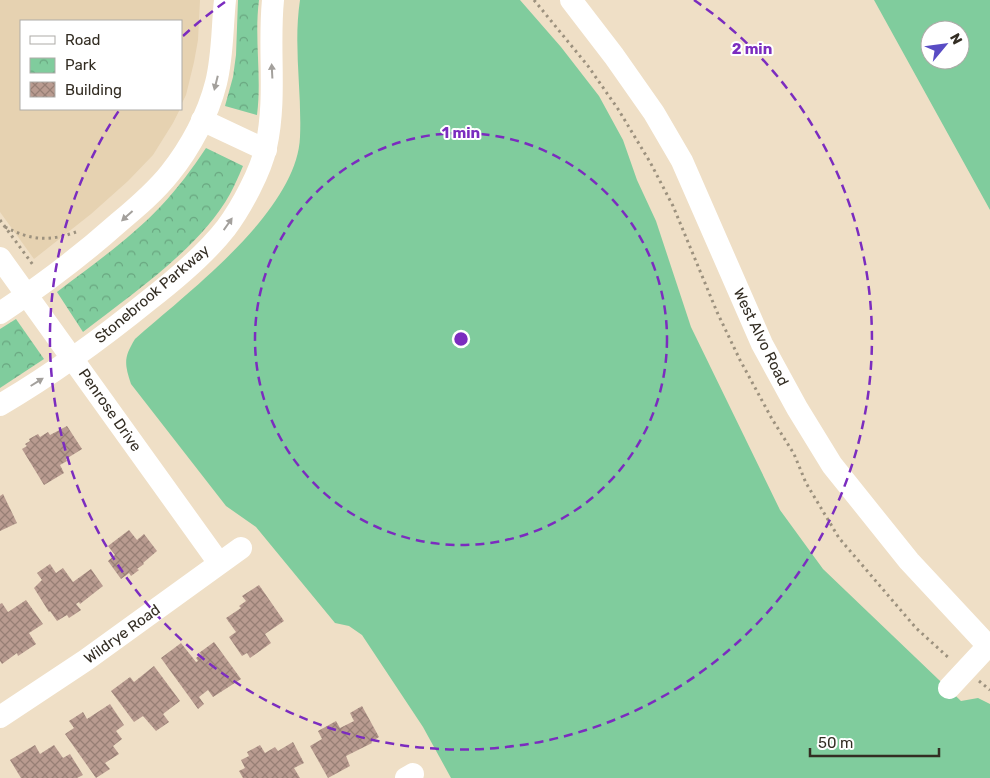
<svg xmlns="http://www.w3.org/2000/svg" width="990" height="778" font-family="Rubik,sans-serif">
	<defs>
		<pattern id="park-crowns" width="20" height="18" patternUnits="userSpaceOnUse" patternTransform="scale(1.25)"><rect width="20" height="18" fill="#80cc9d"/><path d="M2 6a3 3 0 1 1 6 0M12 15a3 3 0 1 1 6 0" fill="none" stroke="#69a680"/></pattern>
		<pattern id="building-cross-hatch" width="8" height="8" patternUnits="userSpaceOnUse" patternTransform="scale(1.25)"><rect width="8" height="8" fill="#b99b90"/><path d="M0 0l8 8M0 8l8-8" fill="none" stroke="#977f75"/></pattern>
	</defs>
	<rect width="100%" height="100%" fill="#efdfc6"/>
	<!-- built -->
	<path fill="#e6d2b1" d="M0 0H200L198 40 194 62 186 95 181 105V21H21V109H180L173 123 153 155 128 181 91 214 34 259 0 212Z"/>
	<!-- grass -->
	<g fill="#80cc9d" fill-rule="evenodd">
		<path d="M300 0H520L561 47 599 96 623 140 637 180 656 221 691 327 780 510 823 569 961 701 978 698 990 704V778H451L423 727 362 635 349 626 335 623 256 527 226 506 131 384C124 363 124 357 135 339 188 292 297 211 300 137 302 91 293 46 300 0Z"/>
		<path d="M874 0H990V210ZM930 30H960V60H930Z"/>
	</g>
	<!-- park -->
	<g fill="url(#park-crowns)">
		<path d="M238 0H259C254 39 262 76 257 115L225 106 233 77 236 55Z"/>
		<path d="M206 148 243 166C239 175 235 185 230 194 200 248 132 294 83 332L57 292C92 265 130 239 161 206 178 188 192 169 206 148Z"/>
		<path d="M16 319 44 359 0 388V329Z"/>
	</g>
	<!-- building -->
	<g fill="url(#building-cross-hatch)">
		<path d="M67 426 82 449 66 459 67 461 60 465 64 473 44 485 22 449 27 446 25 444 30 441 29 439 38 434 40 437 48 432 50 435Z"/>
		<path d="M3 494 17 523 0 531V496Z"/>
		<path d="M129 530 137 540 144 534 157 551 143 563 144 564 137 569 139 570 131 576 129 573 121 579 108 561 115 555 108 546Z"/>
		<path d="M50 564 56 573 63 568 73 582 91 569 103 586 80 604 79 602 76 604 81 610 69 618 67 615 57 621 50 611 49 612 34 588 42 580 37 573Z"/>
		<path d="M259 585 284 621 265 634 271 643 250 658 247 653 242 656 229 637 236 632 226 618 241 608 239 606 246 601 242 596Z"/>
		<path d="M26 600 43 624 29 633 36 644 18 656 17 653 2 664 0 661V604L2 603 8 612Z"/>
		<path d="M214 642 241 679 213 697 208 690 199 697 204 704 198 709 161 658 181 643 196 662 198 661 196 658 201 654 199 653Z"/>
		<path d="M154 666 180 701 163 714 169 722 156 731 143 716 134 722 111 691 130 677 134 682Z"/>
		<path d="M110 704 124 725 116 731 122 739 113 746 119 754 105 763 110 769 96 778 65 734 74 728 69 721 83 712 87 719Z"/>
		<path d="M362 706 379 737 371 742 372 743 346 756 350 766 328 778 310 746 322 739 318 731 336 721 340 728 354 721 350 713Z"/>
		<path d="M293 742 304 763 294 768 300 778H243L239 771 245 768 241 760 249 756 247 752 260 745 265 753 275 747 278 751Z"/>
		<path d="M35 745 40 754 54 745 63 758 70 754 83 775 77 778H21L10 760Z"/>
	</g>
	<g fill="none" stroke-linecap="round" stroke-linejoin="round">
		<!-- path -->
		<g stroke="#9c917e" stroke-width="3" stroke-dasharray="2.5 4" stroke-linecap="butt">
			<path d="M534 0 588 66 618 109 650 162 673 206 717 312 740 360 772 419 794 454 806 483 839 538 916 628 950 659"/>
			<path d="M0 220 33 265"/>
			<path d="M5 227C31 240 48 242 76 232"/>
			<path d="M979 681 990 690"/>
		</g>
		<!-- minor -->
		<g stroke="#fff" stroke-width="22">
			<path d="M571 0 614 56 654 113 682 161 762 344 797 408 832 465 909 561 990 648"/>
			<path d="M202 120 266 150"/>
			<path d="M0 258 219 563"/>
			<path d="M0 313C41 286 81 256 118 223 136 208 155 192 170 173 190 148 208 115 216 83 223 55 222 28 225 0"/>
			<path d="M0 405C53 374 101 339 149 300 176 279 205 255 226 228 241 208 261 171 266 147 277 98 268 49 273 0"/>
			<path d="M949 688 988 646"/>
			<path d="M0 717 86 660 241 548"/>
			<path d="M406 778 413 774"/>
		</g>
	</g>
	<!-- one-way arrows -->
	<defs><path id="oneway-solid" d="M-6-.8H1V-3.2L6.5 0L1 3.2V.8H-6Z" transform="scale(1.25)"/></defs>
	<g fill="#a3a09c">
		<use href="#oneway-solid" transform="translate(272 71) rotate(-93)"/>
		<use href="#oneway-solid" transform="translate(216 83) rotate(104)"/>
		<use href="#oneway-solid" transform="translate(127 216) rotate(138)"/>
		<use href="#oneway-solid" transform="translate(228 224) rotate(-55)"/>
		<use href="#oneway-solid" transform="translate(37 382) rotate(-32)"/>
	</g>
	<!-- distance rings -->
	<g fill="none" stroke="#7b2cbf" stroke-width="2.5" stroke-dasharray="9 6">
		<circle cx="461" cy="339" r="206"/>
		<path d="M183 36A411 411 0 0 1 228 0M694 0A411 411 0 1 1 120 109"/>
	</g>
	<g text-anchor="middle" stroke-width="4" stroke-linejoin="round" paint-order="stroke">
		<!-- street labels -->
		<g font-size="15" fill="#332d23" stroke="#fff">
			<text transform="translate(152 294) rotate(-40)" y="5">Stonebrook Parkway</text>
			<text transform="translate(761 337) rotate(64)" y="5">West Alvo Road</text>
			<text transform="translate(110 410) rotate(55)" y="5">Penrose Drive</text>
			<text transform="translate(122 634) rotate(-36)" y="5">Wildrye Road</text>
		</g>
	</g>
	<circle cx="461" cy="339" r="8" fill="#7b2cbf" stroke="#fff" stroke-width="2.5"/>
	<g font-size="15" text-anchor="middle" font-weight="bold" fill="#7b2cbf" stroke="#fff" stroke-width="4" stroke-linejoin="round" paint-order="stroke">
		<text x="752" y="54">2 min</text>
		<text x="461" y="138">1 min</text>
	</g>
	<!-- legend -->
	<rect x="20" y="20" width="162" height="90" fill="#ffffff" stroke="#adaba7"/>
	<rect x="30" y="36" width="25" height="8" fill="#ffffff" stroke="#adaba7"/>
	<text x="65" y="45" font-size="15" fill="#332d23">Road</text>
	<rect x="30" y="58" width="25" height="15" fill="url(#park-crowns)" stroke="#adaba7"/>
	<text x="65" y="70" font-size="15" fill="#332d23">Park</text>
	<rect x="30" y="82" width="25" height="15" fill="url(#building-cross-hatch)" stroke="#adaba7"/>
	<text x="65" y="95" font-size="15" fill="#332d23">Building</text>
	<!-- north arrow -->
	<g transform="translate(945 45) rotate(61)"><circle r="24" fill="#ffffff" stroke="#adaba7"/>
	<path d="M0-4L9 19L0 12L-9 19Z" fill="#594cc4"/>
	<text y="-8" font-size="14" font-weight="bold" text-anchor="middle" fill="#332d23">N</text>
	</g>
	<!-- scale -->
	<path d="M810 748v8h129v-8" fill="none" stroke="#332d23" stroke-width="2.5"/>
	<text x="818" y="748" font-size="15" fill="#332d23" stroke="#ffffff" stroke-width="4" paint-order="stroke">50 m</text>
</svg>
